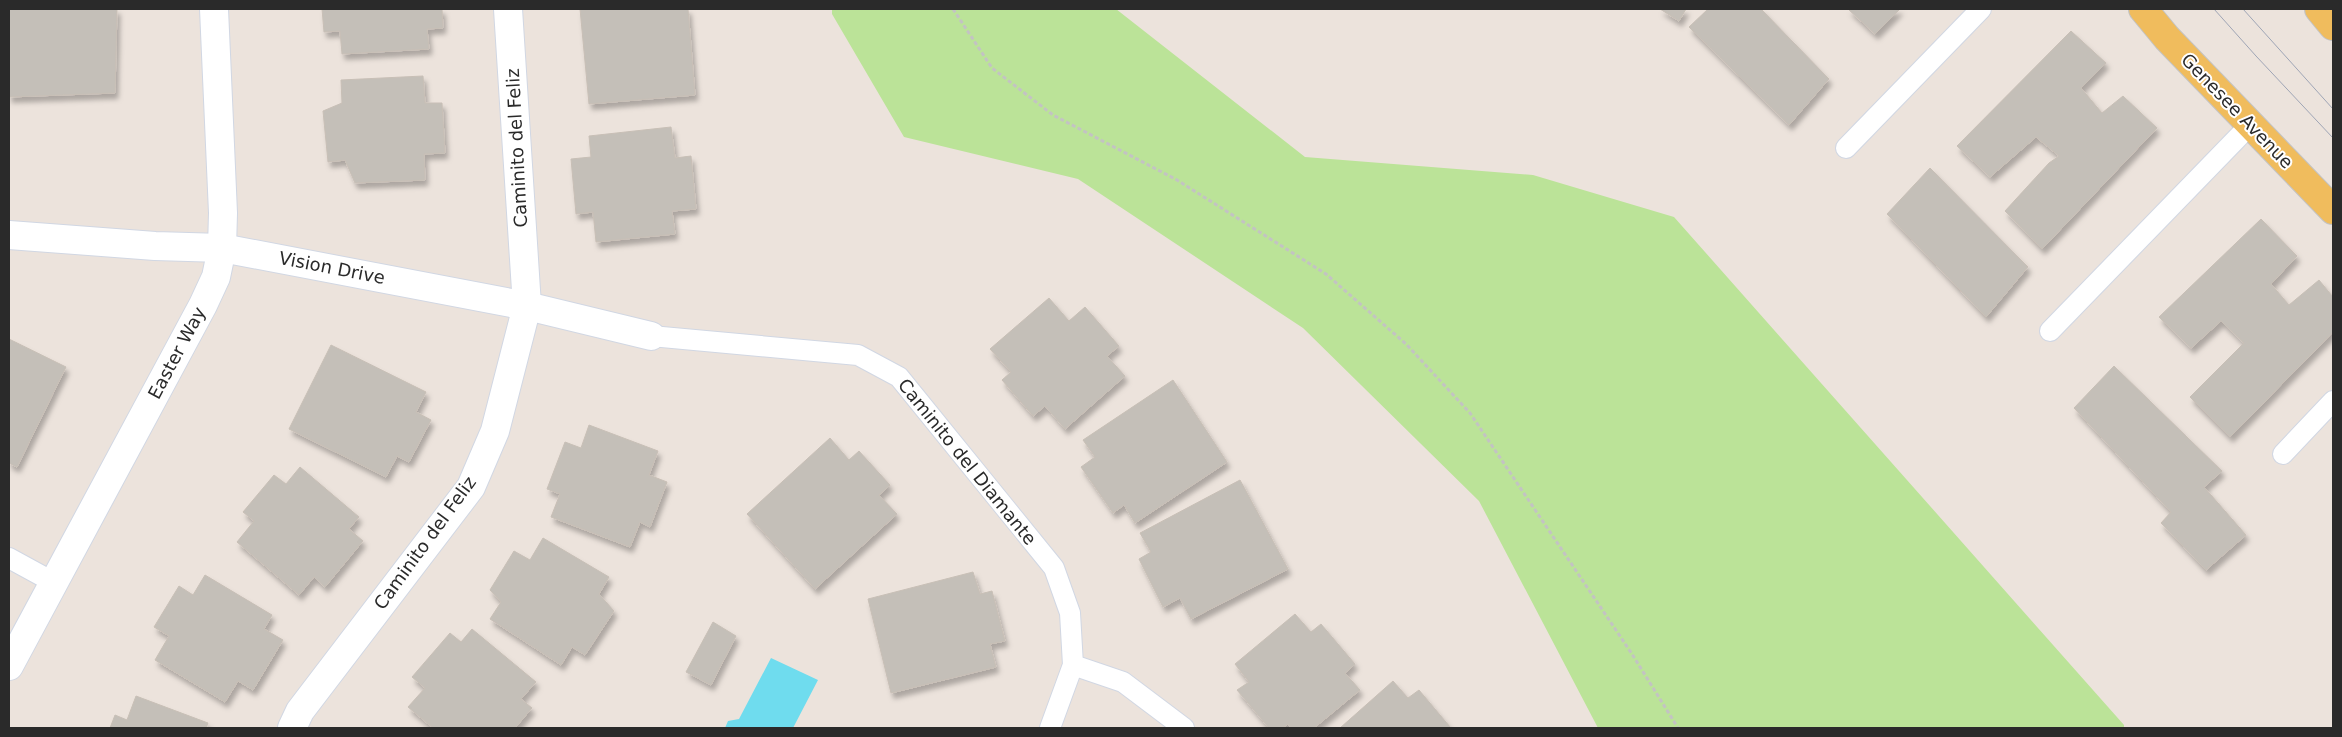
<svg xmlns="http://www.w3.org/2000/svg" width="2342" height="737" font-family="'DejaVu Sans',sans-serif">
	<defs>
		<filter id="shadow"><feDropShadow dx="3" dy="5.5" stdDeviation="2.5" flood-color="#0004"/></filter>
	</defs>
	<rect width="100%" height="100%" fill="#ece3dc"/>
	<!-- green -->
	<path fill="#bbe398" d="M832 9H1116L1305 157 1533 175 1674 217 2124 725V728H1598L1479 501 1303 328 1078 179 904 137 832 14Z"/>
	<!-- water -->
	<path fill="#6fdcee" d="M771 658 818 680 793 728H725L728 721 739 719Z"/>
	<!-- building -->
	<g fill="#c4bfb8" stroke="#c8bfb6" filter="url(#shadow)">
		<path d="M9 9H117L115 93 9 97Z"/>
		<path d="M322 9H442L443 28 427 29 429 49 342 54 340 31 324 32Z"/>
		<path d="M580 9H688L695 95 589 104Z"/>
		<path d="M1660 9H1686L1679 21Z"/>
		<path d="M1708 9H1761L1829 79 1789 125 1689 27Z"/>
		<path d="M1848 9H1900L1875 34Z"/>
		<path d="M2071 31 2106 63 2081 88 2102 113 2123 96 2157 128 2042 249 2005 211 2049 163 2059 156 2036 137 1990 177 1957 146Z"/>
		<path d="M423 76 425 103H442L445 153 424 154 425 180 355 183 345 160 328 162 323 111 342 103 341 80Z"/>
		<path d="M671 127 675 158 691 156 696 209 672 211 675 234 596 242 593 212 576 214 571 159 591 157 589 136Z"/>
		<path d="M1930 168 2028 267 1986 317 1887 214Z"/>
		<path d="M2261 219 2297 256 2271 284 2289 305 2319 280 2333 297V332L2230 437 2190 397 2244 343 2221 321 2191 348 2159 317Z"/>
		<path d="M1049 298 1069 321 1085 307 1119 346 1107 356 1125 376 1065 429 1045 406 1033 416 1002 380 1011 372 990 349Z"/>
		<path d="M9 339 66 367 17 467 9 463Z"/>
		<path d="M331 345 426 392 416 412 431 420 409 462 397 456 386 477 289 429Z"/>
		<path d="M2114 366 2222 471 2204 487 2246 535 2206 570 2161 523 2171 512 2074 408Z"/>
		<path d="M1173 380 1227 462 1135 523 1124 505 1113 513 1081 467 1095 457 1083 440Z"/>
		<path d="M589 425 658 451 649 475 667 482 650 527 640 522 630 547 551 517 560 494 547 489 565 442 581 448Z"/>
		<path d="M830 438 849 460 859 451 890 485 879 495 897 514 815 589 747 514Z"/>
		<path d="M300 467 359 517 349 529 363 541 325 587 314 577 299 595 237 542 254 521 243 512 274 475 286 484Z"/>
		<path d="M1240 480 1288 569 1191 619 1180 598 1163 607 1139 559 1151 552 1140 533Z"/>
		<path d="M543 538 609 577 599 594 614 611 585 655 572 647 561 665 490 619 501 602 490 590 514 551 530 560Z"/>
		<path d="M973 572 980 594 992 591 1005 641 990 644 996 667 891 693 868 599Z"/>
		<path d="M205 575 272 615 264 629 283 640 253 690 238 681 225 702 155 660 169 636 154 627 179 586 193 595Z"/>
		<path d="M1295 614 1311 632 1321 624 1355 664 1345 673 1360 690 1314 728H1291L1288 724 1282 728H1269L1237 690 1249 682 1235 664Z"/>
		<path d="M713 622 736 636 711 685 686 672Z"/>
		<path d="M472 629 536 682 521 699 532 708 515 728H433L408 707 425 688 412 677 450 633 461 642Z"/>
		<path d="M1393 681 1408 698 1419 690 1451 728H1340Z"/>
		<path d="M136 696 208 723 206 728H110L115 715 127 720Z"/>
	</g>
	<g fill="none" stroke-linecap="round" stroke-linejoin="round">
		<!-- service casing -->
		<g stroke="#d1d7e3" stroke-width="22">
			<g id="service">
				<path d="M1846 148 1981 9"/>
				<path d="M2050 331 2250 125"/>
				<path d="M651 336 858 355 899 377 1054 568 1070 613 1073 665 1050 728"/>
				<path d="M2283 454 2333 401"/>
				<path d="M9 558 53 582"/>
				<path d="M1073 665 1123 682 1184 728"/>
			</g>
		</g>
		<!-- minor casing -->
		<g stroke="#d1d7e3" stroke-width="30">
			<g id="minor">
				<path d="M9 235 155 246 222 248 527 306 651 336"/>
				<path d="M9 666 203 305 216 277 222 248 223 213 214 9"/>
				<path d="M292 728 300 711 471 487 495 431 527 306 508 9"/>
			</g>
		</g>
		<!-- primary casing -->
		<g stroke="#c3c3c3" stroke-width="30">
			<g id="primary">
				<path d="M2143 9 2167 38 2333 210"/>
				<path d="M2319 9 2333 26"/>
			</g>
		</g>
		<!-- path -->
		<path stroke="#c3c3c3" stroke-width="3" stroke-dasharray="4 2.5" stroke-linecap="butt" d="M953 9 992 68 1053 115 1177 180 1326 274 1406 344 1470 413 1632 654 1678 728"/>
		<!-- service -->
		<use href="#service" stroke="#fff" stroke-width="20"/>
		<!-- minor -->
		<use href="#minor" stroke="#fff" stroke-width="28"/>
		<!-- primary -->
		<use href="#primary" stroke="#f0bc5d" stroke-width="28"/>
		<!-- tram -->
		<g stroke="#9fa5b5" stroke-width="1">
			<path d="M2214 9 2256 56 2333 138"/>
			<path d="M2243 9 2333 109"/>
		</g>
	</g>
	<g text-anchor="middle" stroke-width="4" stroke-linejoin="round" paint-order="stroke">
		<!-- street labels -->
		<g font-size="18" fill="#2a2a2a" stroke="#fff">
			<text transform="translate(2237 111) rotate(46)" y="6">Genesee Avenue</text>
			<text transform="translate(517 148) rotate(-93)" y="6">Caminito del Feliz</text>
			<text transform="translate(332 268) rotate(11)" y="6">Vision Drive</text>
			<text transform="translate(177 353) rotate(-62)" y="6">Easter Way</text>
			<text transform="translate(967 462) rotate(51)" y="6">Caminito del Diamante</text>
			<text transform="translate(425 543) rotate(-54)" y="6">Caminito del Feliz</text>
		</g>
	</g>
	<!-- border -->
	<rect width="2342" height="737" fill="none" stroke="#2a2a2a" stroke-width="20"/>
</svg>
